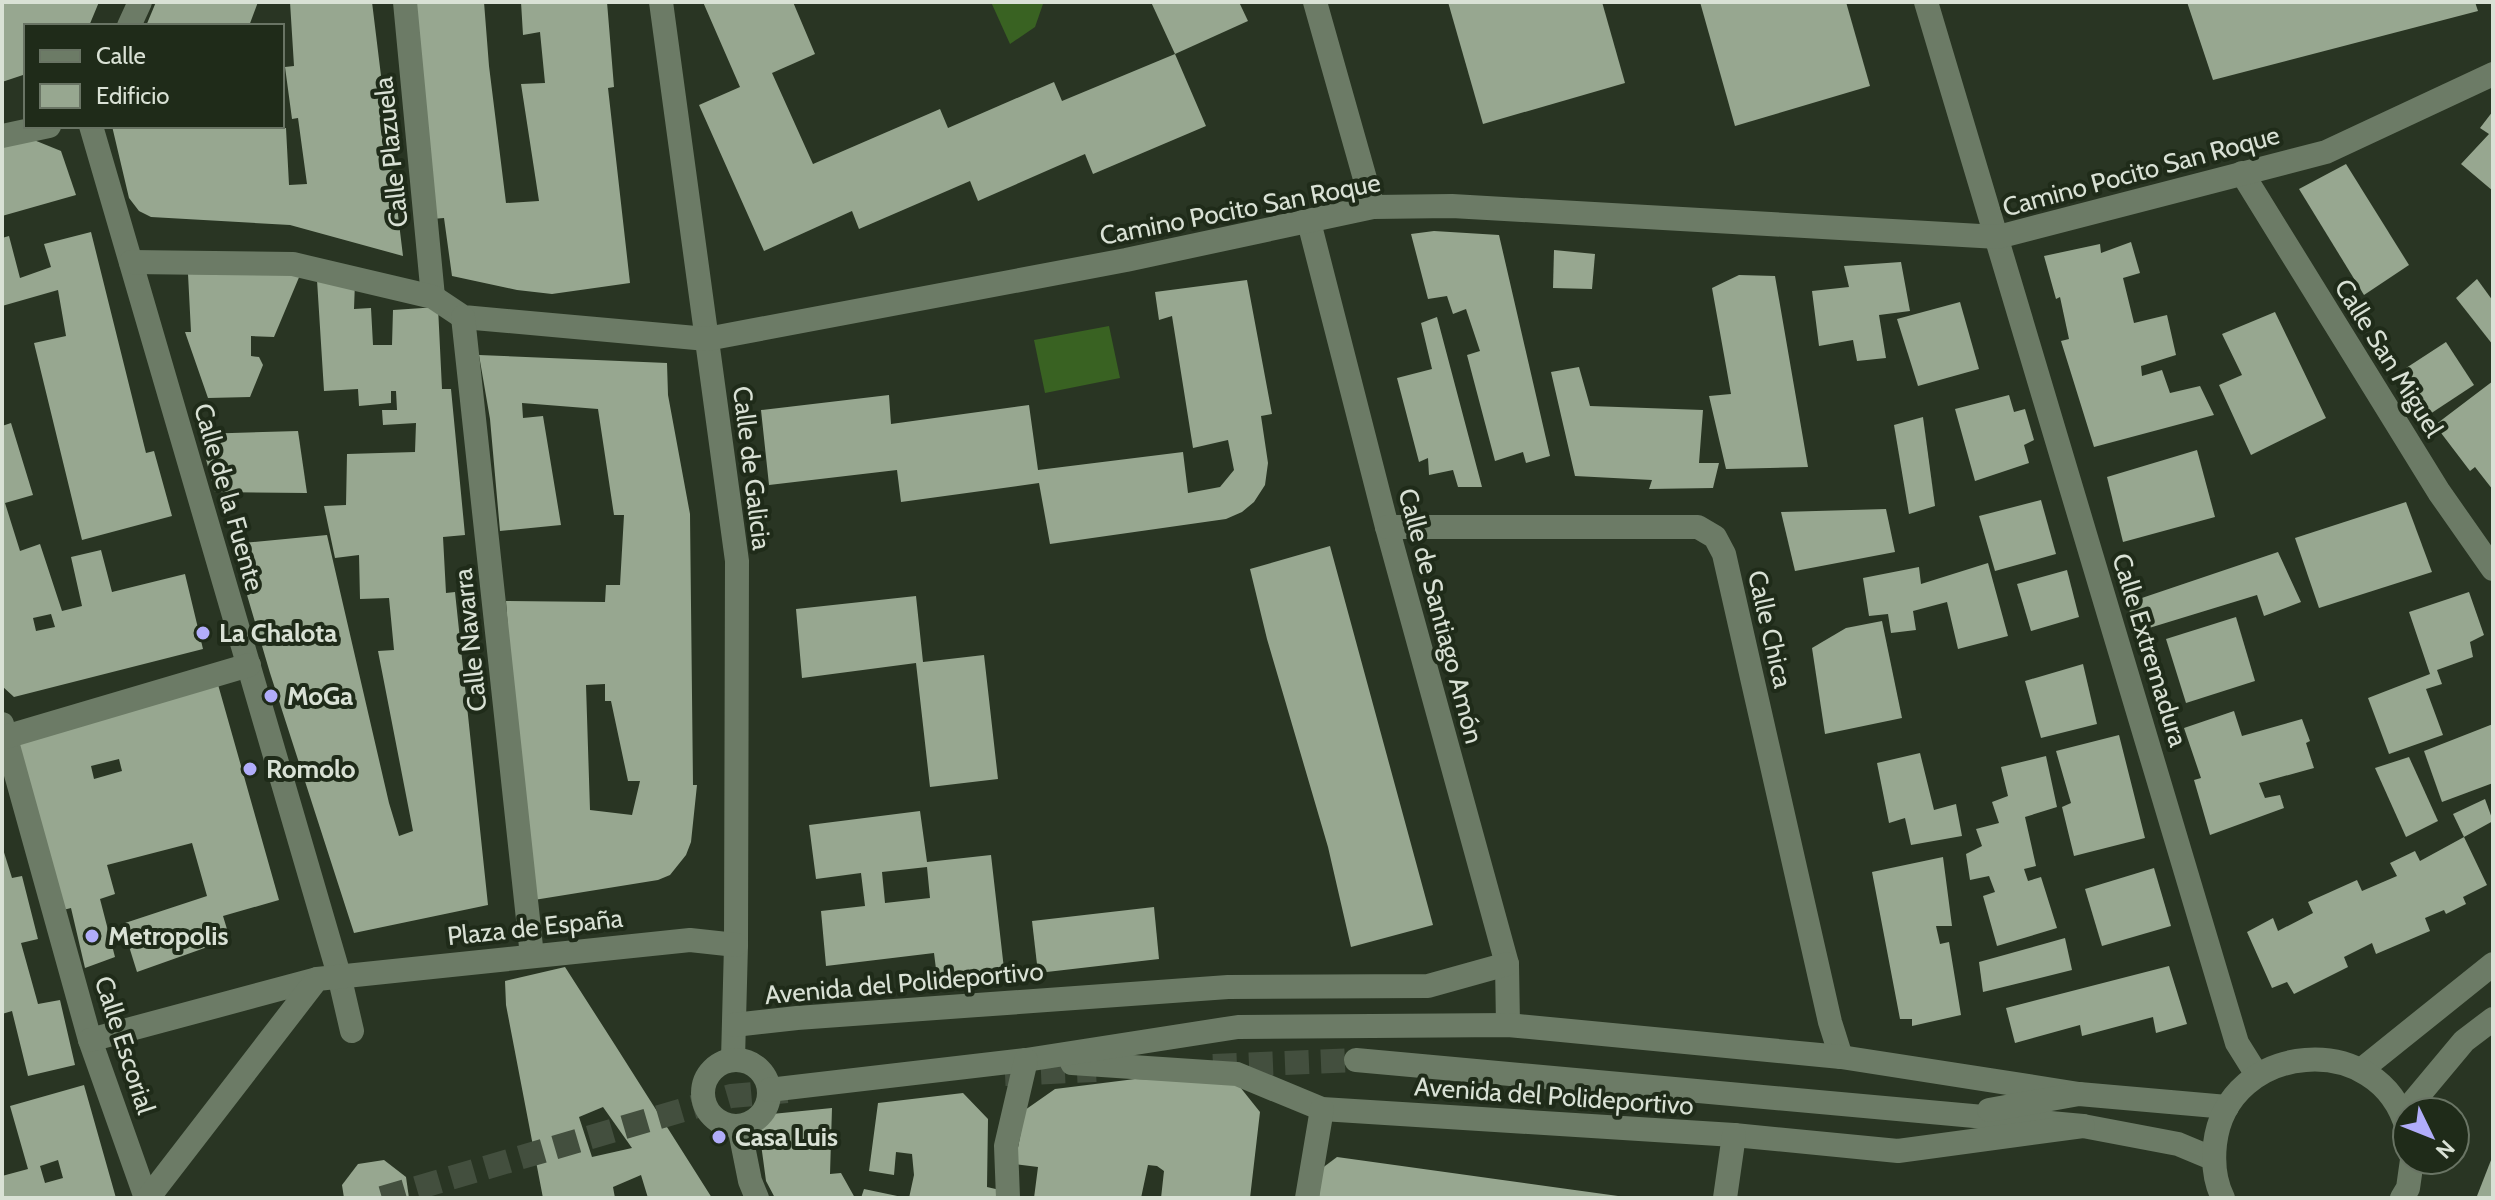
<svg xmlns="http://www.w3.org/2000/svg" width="2495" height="1200" font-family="Cabin,sans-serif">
	<rect width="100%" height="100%" fill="#293523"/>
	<!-- water -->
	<g fill="#396222">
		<path d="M991 2H1043V4L1035 27 1010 44Z"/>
		<path d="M1109 326 1120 378 1045 393 1034 340Z"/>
	</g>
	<!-- building -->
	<g fill="#97a790" fill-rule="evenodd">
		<path d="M2 2H99L89 26H26V74L2 82Z"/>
		<path d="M156 2H258L249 26H146Z"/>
		<path d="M290 2H372L403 256 290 225 151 217 139 211 129 198 112 126 286 128 289 185 307 184 298 118 292 119 285 67 294 66Z"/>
		<path d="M407 2H484L489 66 506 203 539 201 521 84 545 83 540 32 523 35 521 2H607L614 87 608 88 630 283 552 294 517 290 452 276 444 218 432 219Z"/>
		<path d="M703 2H793L815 54 772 73 813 164 940 109 948 128 1054 82 1062 101 1175 54 1206 126 1093 174 1085 154 978 201 970 181 859 229 852 211 764 251 699 105 740 87Z"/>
		<path d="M1151 2H1239L1248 21 1175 54Z"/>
		<path d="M1448 2H1602L1625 83 1483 124Z"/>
		<path d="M1700 2H1846L1870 86 1735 126Z"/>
		<path d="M2187 2H2475L2478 11 2213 80Z"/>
		<path d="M2493 111V191L2461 164 2489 134 2480 128Z"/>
		<path d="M29 138 61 151 76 195 2 216V145Z"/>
		<path d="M2346 164 2409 265 2364 295 2299 189Z"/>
		<path d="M1434 231 1499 235 1550 456 1526 463 1523 452 1495 461 1467 355 1480 351 1466 309 1453 314 1447 296 1428 299 1411 234Z"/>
		<path d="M91 232 146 453 154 451 172 516 82 540 34 343 66 336 58 290 2 306V238L9 236 20 278 51 267 44 244Z"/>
		<path d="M2131 242 2140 273 2123 278 2134 323 2167 315 2176 355 2141 366 2142 376 2162 370 2170 393 2200 386 2214 415 2094 447 2061 341 2069 339 2060 297 2056 299 2044 256 2100 244 2101 253Z"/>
		<path d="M1554 250 1595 254 1592 289 1553 288Z"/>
		<path d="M1901 262 1910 311 1879 315 1886 358 1857 361 1853 340 1819 346 1812 291 1849 287 1844 266Z"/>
		<path d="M188 274 300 275 274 337 251 336V356L259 357 263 365 250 397 208 398 185 332H191Z"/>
		<path d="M1739 275 1775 276 1808 467 1726 469 1709 396 1731 394 1712 288Z"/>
		<path d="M2477 279 2493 301V345L2456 298Z"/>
		<path d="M317 280 355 282 354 309 371 308 373 345H392L393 310 438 307 442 389H451L465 535 443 537 446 593 455 592 488 905 354 933 270 673 232 544 327 535 389 803 399 836 413 831 378 651 394 650 389 598 360 599 359 555 335 558 324 506 346 505 347 454 415 452 416 423 383 425 382 410H397L396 391H391V403L359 406 358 389 324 391Z"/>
		<path d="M1247 280 1272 414 1261 416 1268 463 1265 485 1254 502 1242 512 1226 519 1050 544 1039 483 901 502 897 470 769 485 761 410 889 395 891 424 1029 405 1038 470 1183 452 1188 493 1220 487 1234 470 1228 440 1193 448 1172 316 1159 320 1155 292Z"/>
		<path d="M1960 302 1979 369 1918 386 1897 319Z"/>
		<path d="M2275 312 2326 418 2251 455 2219 385 2242 375 2222 334Z"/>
		<path d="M1437 317 1482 487H1458L1453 470 1429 475 1428 458 1419 462 1397 378 1432 369 1421 323Z"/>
		<path d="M2446 342 2474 385 2430 414 2403 370Z"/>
		<path d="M479 355 667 363 668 395 690 514 693 785H697L691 842 686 855 670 875 658 880 534 900 518 774 506 601 605 602 606 585H620L624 515H614L598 409 522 403 523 418 543 416 561 525 500 531 490 419ZM605 684V701H611L628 781H640L632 815 590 810 586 685Z"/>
		<path d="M1579 367 1590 406 1703 410 1699 463H1719L1713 488 1649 489 1652 480 1575 476 1551 372Z"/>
		<path d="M2493 381V490L2475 467 2470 471 2435 425Z"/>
		<path d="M2009 395 2014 412 2025 409 2034 440 2024 445 2029 463 1975 481 1955 409Z"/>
		<path d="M1923 417 1935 506 1909 514 1894 425Z"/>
		<path d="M11 423 33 495 5 503 20 551 40 544 62 611 82 606 71 557 101 550 112 592 185 574 203 649 14 697 2 686V426ZM51 614 55 627 36 631 33 618Z"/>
		<path d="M298 431 307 493 215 492 199 434Z"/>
		<path d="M2197 450 2215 517 2123 542 2107 477Z"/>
		<path d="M2041 500 2056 554 1995 571 1979 516Z"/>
		<path d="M2406 502 2432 572 2319 608 2295 538Z"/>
		<path d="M1886 509 1895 552 1795 571 1781 512Z"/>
		<path d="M1330 546 1433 925 1351 947 1328 847 1267 639 1250 569Z"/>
		<path d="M2278 552 2301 602 2264 616 2257 595 2136 632 2127 603Z"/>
		<path d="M1988 563 2008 636 1958 649 1947 602 1913 611 1916 630 1891 633 1888 614 1869 616 1863 578 1919 567 1921 584Z"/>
		<path d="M2067 570 2079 617 2031 631 2017 584Z"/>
		<path d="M2469 592 2484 635 2470 642 2473 657 2437 670 2442 684 2426 689 2443 735 2389 754 2368 698 2430 674 2409 612Z"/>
		<path d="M916 596 923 662 984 655 998 779 930 787 916 663 802 678 796 609Z"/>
		<path d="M2236 617 2255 681 2186 703 2166 639Z"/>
		<path d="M1882 621 1902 718 1825 734 1812 648 1846 628Z"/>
		<path d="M2083 664 2097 724 2041 738 2025 681Z"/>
		<path d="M217 681 279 900 223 916 230 939 137 972 122 924 207 896 192 843 107 865 115 894 100 899 115 957 85 968 71 908 63 910 16 741ZM119 759 122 771 94 779 91 766Z"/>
		<path d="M2234 711 2242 736 2302 719 2310 741 2306 743 2314 768 2259 783 2265 798 2280 795 2284 808 2210 835 2194 780 2201 778 2184 728Z"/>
		<path d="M2493 724V783L2442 802 2424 751Z"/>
		<path d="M2119 735 2145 838 2074 856 2062 807 2071 803 2056 751Z"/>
		<path d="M1920 753 1934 810 1956 804 1962 836 1911 845 1905 818 1889 823 1877 763Z"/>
		<path d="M2046 756 2057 807 2025 817 2036 866 2024 869 2028 881 2041 877 2057 928 1997 946 1983 896 1995 892 1989 876 1970 880 1966 854 1982 846 1976 829 1999 823 1992 802 2008 796 2001 767Z"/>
		<path d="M2409 757 2438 821 2406 837 2375 768Z"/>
		<path d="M2485 799 2493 821 2464 837 2453 814Z"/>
		<path d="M920 811 927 862 991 855 1004 969 937 977 934 953 826 966 821 911 865 906 861 873 816 879 809 825ZM927 867 930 898 885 903 882 872Z"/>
		<path d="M2464 837 2487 885 2463 897 2466 904 2446 914 2444 910 2425 918 2430 931 2376 954 2372 943 2344 957 2348 967 2294 994 2287 982 2272 988 2247 932 2273 918 2278 931 2313 913 2308 902 2357 880 2362 891 2397 876 2390 863 2415 851 2420 861Z"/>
		<path d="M2 846 12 878 22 876 38 939 21 943 38 1004 60 1000 75 1065 28 1076 12 1011 2 1014Z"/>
		<path d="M1943 857 1952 926H1936L1940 944 1949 942 1961 1015 1912 1026V1019H1900L1872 872Z"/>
		<path d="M2154 868 2171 926 2102 946 2085 889Z"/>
		<path d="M1154 907 1159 959 1038 973 1032 921Z"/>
		<path d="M2065 938 2072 970 1983 992 1979 962Z"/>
		<path d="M2169 966 2187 1024 2156 1033 2153 1017 2082 1036 2080 1025 2015 1043 2006 1008Z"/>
		<path d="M565 967 615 1045 712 1198H648L641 1175 613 1187 615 1198H543L506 1005 505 981ZM603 1107 632 1148 592 1157 579 1117Z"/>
		<path d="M1135 1079 1236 1082 1260 1112 1250 1198H1161L1164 1171 1157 1166 1148 1165 1141 1198H1034L1038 1167 1015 1164 1025 1110 1055 1089Z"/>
		<path d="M84 1085 116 1198H2V1176L28 1169 10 1106ZM58 1160 63 1178 45 1183 40 1166Z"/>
		<path d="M963 1093 988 1119 987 1187 1000 1190 999 1198H909L914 1175 912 1154 896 1152 894 1175 869 1171 878 1103Z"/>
		<path d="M832 1108 830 1174 841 1173 855 1198H775L766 1181 759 1129 760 1123 772 1114Z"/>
		<path d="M2493 1155V1198H2482L2477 1196Z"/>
		<path d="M1337 1157 1618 1196V1198H1319L1321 1169Z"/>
		<path d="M384 1160 406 1177 409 1198H344L342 1185 358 1164Z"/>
		<path d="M864 1189 902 1197V1198H861Z"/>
	</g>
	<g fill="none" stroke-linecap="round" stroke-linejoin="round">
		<!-- minor-tunnel -->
		<g stroke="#434f3e" stroke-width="24" stroke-dasharray="24 12" stroke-linecap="butt">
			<path d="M1213 1066 1356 1060"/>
			<path d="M1005 1074 1096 1070"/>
			<path d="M382 1198 731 1096 789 1091"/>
		</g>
		<!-- minor -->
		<g stroke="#6c7b66" stroke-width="24">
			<path d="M405 2 433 297"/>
			<path d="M661 2 737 561 736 945 733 1059"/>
			<path d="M1315 2 1373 207"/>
			<path d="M1926 2 2237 1043 2257 1075"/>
			<path d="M129 26 140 2"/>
			<path d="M91 126 339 975 352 1031"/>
			<path d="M2 136 49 126"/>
			<path d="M2242 173 2439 492 2493 569"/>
			<path d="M1309 222 1387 527 1507 964 1508 1025"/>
			<path d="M131 262 293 264 433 297 463 317 707 339 1126 260 1373 207 1452 206 1998 237 2326 152 2493 74"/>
			<path d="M463 317 532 956"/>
			<path d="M1387 527H1698L1715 537 1724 554 1830 1022 1841 1057"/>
			<path d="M2 724 90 1040 146 1198"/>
			<path d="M2 738 249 665"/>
			<path d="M734 1025 797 1018 1228 987 1428 986 1507 964"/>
			<path d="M90 1040 317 979"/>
			<circle cx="736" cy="1093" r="33"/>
			<path d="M1356 1060 2083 1126 2178 1144 2214 1159"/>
			<path d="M1072 1063 1237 1074 1322 1109 1734 1135 1898 1151 2083 1126"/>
			<path d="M2361 1070 2493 964"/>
			<path d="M769 1090 1026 1060 1238 1027 1508 1025 1841 1057 2079 1094"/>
			<path d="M1989 1110 2079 1094 2227 1107"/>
			<path d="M2403 1114 2464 1041 2493 1019"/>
			<path d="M739 1126 750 1181 757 1198"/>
			<path d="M148 1198 317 979 690 940 736 945"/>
			<path d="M1008 1198 1006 1146 1026 1060"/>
			<path d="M1307 1198 1322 1109"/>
			<path d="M1725 1198 1734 1135"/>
			<path d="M2223 1198C2215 1182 2213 1162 2215 1144 2227 1041 2380 1028 2407 1129"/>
			<path d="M2402 1198 2408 1188 2412 1160"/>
		</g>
	</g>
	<!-- markers -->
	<g fill="#b1adfa" stroke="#1f2b19" stroke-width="3">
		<circle cx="203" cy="633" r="8"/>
		<circle cx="271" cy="696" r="8"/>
		<circle cx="250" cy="769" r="8"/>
		<circle cx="92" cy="936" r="8"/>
		<circle cx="719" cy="1137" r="8"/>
	</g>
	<g text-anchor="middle" stroke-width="8" stroke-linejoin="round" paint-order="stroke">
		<!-- street labels -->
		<g font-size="26" fill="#d9e1d5" stroke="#1f2b19">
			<text transform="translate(391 152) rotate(-96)" y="9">Calle Plazuela</text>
			<text transform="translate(2141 171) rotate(-15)" y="9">Camino Pocito San Roque</text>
			<text transform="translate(1240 209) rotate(-11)" y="9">Camino Pocito San Roque</text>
			<text transform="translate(2389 358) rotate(58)" y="9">Calle San Miguel</text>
			<text transform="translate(752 468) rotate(83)" y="9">Calle de Galicia</text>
			<text transform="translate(229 497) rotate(74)" y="9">Calle de la Fuente</text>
			<text transform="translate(1441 616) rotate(75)" y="9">Calle de Santiago Amón</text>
			<text transform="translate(1770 629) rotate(77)" y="9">Calle Chica</text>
			<text transform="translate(470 640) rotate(-96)" y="9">Calle Navarra</text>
			<text transform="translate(2150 650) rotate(73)" y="9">Calle Extremadura</text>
			<text transform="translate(535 927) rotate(-6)" y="9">Plaza de España</text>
			<text transform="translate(904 983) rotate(-5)" y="9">Avenida del Polideportivo</text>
			<text transform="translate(125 1045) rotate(72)" y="9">Calle Escorial</text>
			<text transform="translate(1554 1096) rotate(4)" y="9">Avenida del Polideportivo</text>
		</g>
		<!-- poi labels -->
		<g font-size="26" font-weight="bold" fill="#d9e1d5" stroke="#1f2b19" text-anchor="start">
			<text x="219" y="642">La Chalota</text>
			<text x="287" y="705">MoGa</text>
			<text x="266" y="778">Romolo</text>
			<text x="108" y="945">Metropolis</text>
			<text x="735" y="1146">Casa Luis</text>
		</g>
	</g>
	<!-- border -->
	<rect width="2495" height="1200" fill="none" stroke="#d9e1d5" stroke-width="8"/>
	<!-- legend -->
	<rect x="24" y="24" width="260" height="104" fill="#1f2b19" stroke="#697464" stroke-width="2"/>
	<rect x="40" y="50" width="40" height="12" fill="#6c7b66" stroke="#697464" stroke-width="2"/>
	<text x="96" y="64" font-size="24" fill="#d9e1d5">Calle</text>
	<rect x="40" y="84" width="40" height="24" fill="#97a790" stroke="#697464" stroke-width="2"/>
	<text x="96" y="104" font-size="24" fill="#d9e1d5">Edificio</text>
	<!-- north arrow -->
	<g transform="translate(2431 1136) rotate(133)"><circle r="38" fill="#1f2b19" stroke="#697464" stroke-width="2"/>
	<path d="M0-6L14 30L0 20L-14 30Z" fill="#b1adfa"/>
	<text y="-12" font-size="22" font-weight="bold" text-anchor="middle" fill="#d9e1d5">N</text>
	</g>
</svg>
